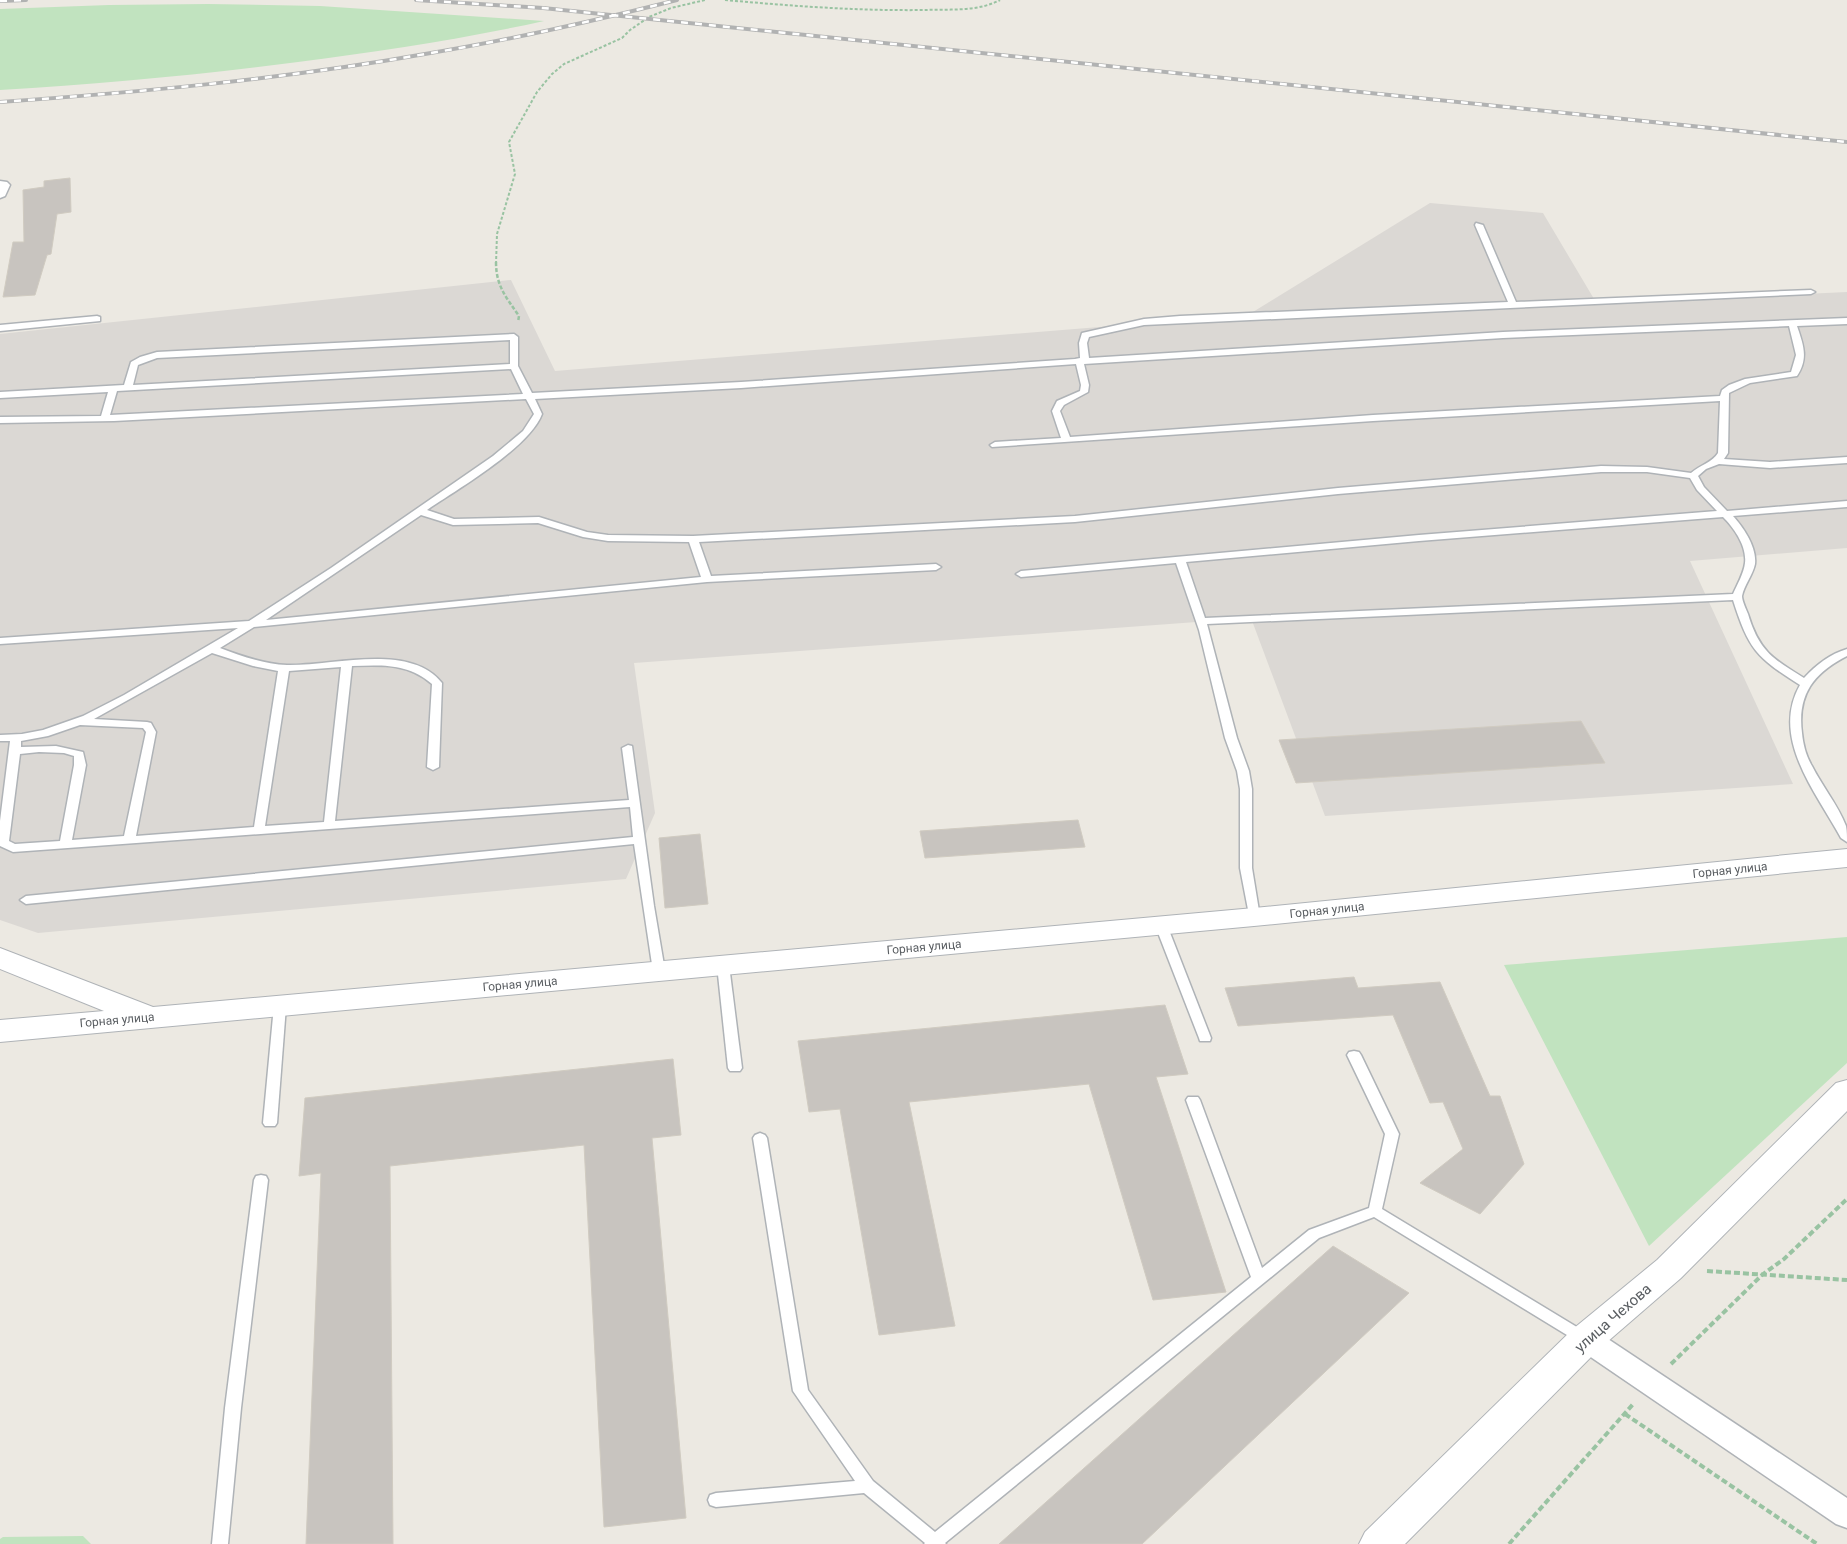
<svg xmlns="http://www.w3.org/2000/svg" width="1847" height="1544" font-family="Roboto,sans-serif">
	<rect width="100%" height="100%" fill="#ece9e2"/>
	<!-- industrial -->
	<path fill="#dbd8d4" d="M1430 203 1543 213 1597 304 1847 292V548L1690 561 1793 784 1325 816 1251 618 634 663 655 813 626 879 38 933 0 920V334L511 280 555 371 1248 315Z"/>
	<!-- green -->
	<g fill="#c1e3bf">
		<path d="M208 4 320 6 544 21C463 39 381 51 298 62 199 75 100 84 0 90V9L109 5Z"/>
		<path d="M1847 937V1063L1649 1246 1504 965Z"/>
		<path d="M83 1536 91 1544H0V1539L3 1537Z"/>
	</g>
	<!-- building -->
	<g fill="#c8c4bf" stroke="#d0cbc1">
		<path d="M70 178 71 212 57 214 51 254 47 255 35 295 3 297 13 242H24L23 190 44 187V181Z"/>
		<path d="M1581 721 1605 763 1296 783 1279 740Z"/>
		<path d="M1078 820 1085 847 925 858 920 831Z"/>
		<path d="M700 834 708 904 665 908 659 838Z"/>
		<path d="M1354 977 1358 988 1440 982 1490 1096H1500L1524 1164 1480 1214 1420 1183 1463 1149 1443 1102 1430 1103 1393 1015 1238 1026 1225 988Z"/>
		<path d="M1165 1005 1188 1074 1156 1077 1226 1292 1153 1300 1089 1084 909 1102 955 1326 879 1335 840 1109 809 1112 798 1041Z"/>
		<path d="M673 1059 681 1135 652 1138 686 1518 604 1527 584 1145 390 1166 393 1544H306L321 1173 299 1176 305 1098Z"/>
		<path d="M1333 1246 1409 1293 1142 1544H999Z"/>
	</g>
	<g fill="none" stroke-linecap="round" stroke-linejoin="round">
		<!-- service casing -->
		<g stroke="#afb3b7" stroke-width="3">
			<g id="service">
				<path d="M1476 223 1483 225 1516 302 1811 290 1815 292 1811 294 1144 325 1089 337 1087 343 1089 358 1503 332 1847 318V324L1797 326C1803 344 1809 358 1797 376L1750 383 1729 393 1728 453 1724 459 1770 462 1847 457V463L1770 468 1719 464 1706 469 1698 476 1704 487 1727 511 1847 501V507L1733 516C1743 527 1757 547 1755 564 1753 575 1744 585 1742 596 1742 601 1746 609 1748 614 1759 651 1773 659 1804 678 1816 665 1830 654 1847 649V656C1814 673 1797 694 1802 733 1803 744 1806 756 1812 766 1822 786 1838 805 1846 826 1847 831 1847 837 1847 842L1841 838C1816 792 1770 738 1800 685 1756 657 1749 650 1733 600L1207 624 1237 738 1249 771 1252 789V868L1260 917 1254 921 1250 920 1240 868V789L1237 771 1225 738 1199 630 1176 563 1021 577 1016 574 1021 571 1419 535 1717 511 1697 490 1690 478 1647 472H1601L1338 494 1075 522 699 542 711 576 936 564 941 567 936 570 707 582 254 627 220 648C241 656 264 664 287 665 333 666 410 642 442 683L439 767 433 770 427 767 432 684C408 663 382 665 352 666L335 821 629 800 622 748 628 745 632 746 654 906 665 971 663 974H655L653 971 634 844 26 904 20 900 26 896 633 837 630 807 13 852 0 846V821L10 741H0V735L22 734 43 730 83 716 124 695 238 628 0 644V638L249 621 331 568 493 456 523 431 534 414 526 399 114 421 0 423V417L101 416 108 392 0 398V392L124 385 131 362 140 357 157 352 514 334 518 337V366L532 393 741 382 1075 359 1080 358 1079 343 1082 333 1144 319 1180 316 1508 302 1475 225ZM1789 326 1796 355 1791 372 1745 379 1729 385 1722 390 1720 396 1373 415 1070 437 1060 411 1064 405 1088 392 1089 385 1084 364 1503 338ZM510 340V364L133 385 138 365 157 358ZM1076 364 1081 385 1080 391 1057 401 1052 411 1061 438 995 442 990 445 992 447 1373 421 1720 401 1718 453C1713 462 1700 465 1691 473L1647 467 1601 466 1338 488 1075 516 693 536 608 535 587 532 539 517 454 519 427 510C458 489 530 447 542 414L535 399 741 388ZM511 369 523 394 110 415 117 391ZM421 515 453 525 538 523 583 537 608 541 689 542 701 577 266 620ZM1723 517C1734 528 1747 546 1745 563 1744 573 1737 585 1733 594L1205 618 1186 562 1419 541ZM212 653 253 666 278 671 254 827 136 836 156 732 151 723 147 722 94 719ZM341 667 324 822 265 826 289 671ZM80 725 143 728 146 732 124 836 72 840 86 765 83 752 56 746 21 747V741L48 736ZM39 752 64 753 74 756V765L60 841 15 844 9 841 20 754Z"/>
				<path d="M97 316 100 317V321L0 331V325Z"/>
				<path d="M1161 921 1167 925 1211 1038 1210 1041H1200L1199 1038 1155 925Z"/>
				<path d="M723 961 727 962 729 965 742 1068 740 1071H730L728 1068 717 965 719 962Z"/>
				<path d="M280 1002 285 1003 286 1006 277 1123 275 1126H265L263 1123 274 1006 275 1003Z"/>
				<path d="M1354 1051 1359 1052 1361 1055 1399 1134 1382 1209 1590 1335 1592 1339 1590 1343 1585 1345 1580 1343 1374 1217 1319 1238 945 1543 946 1544H924L925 1543 864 1493 716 1507 710 1505 708 1500 710 1495 716 1493 855 1481 793 1391 753 1138 755 1135 760 1133 765 1135 767 1138 808 1390 873 1481 935 1532 1251 1277 1186 1100 1188 1097H1198L1200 1100 1262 1268 1309 1230 1369 1208 1385 1134 1347 1055 1349 1052Z"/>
				<path d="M261 1175 266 1176 268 1180 241 1408 228 1544H212L225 1408 254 1180 256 1176Z"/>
			</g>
		</g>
		<!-- minor casing -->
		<g stroke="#afb3b7" stroke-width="3">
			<g id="minor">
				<path d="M0 181 7 182 10 185 5 196 0 198Z"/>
				<path d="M1586 1327 1596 1331 1847 1498V1528L1836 1524 1576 1347 1571 1339 1576 1331Z"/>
			</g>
		</g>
		<!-- tertiary casing -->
		<g stroke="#afb3b7" stroke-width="2">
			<g id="tertiary">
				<path d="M1847 849V867L1254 926 0 1042V1020L104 1011 0 969V948L153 1007 1254 908Z"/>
				<path d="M1847 1080V1111L1681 1278 1599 1349 1405 1544H1359L1365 1532 1573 1329 1657 1260 1836 1083Z"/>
			</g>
		</g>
		<!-- path-far2 -->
		<g stroke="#99c3a2" stroke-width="2" stroke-dasharray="3 2" stroke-linecap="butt">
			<path d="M725 0C792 6 858 11 925 10 950 9 977 12 1000 0"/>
			<path d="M496 264 497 234 515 174 509 142 537 92 552 74 564 64 622 38 630 30 649 17 671 8 705 0"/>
		</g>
		<!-- path-far1 -->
		<path stroke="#99c3a2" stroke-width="2.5" stroke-dasharray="4 2" stroke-linecap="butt" d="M496 262C496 286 506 297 519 316L518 322"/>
		<!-- path -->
		<g stroke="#99c3a2" stroke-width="4" stroke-dasharray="6 3" stroke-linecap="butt">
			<path d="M1707 1271 1847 1280"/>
			<path d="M1671 1364 1762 1275 1784 1259 1847 1199"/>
			<path d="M1625 1414 1817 1544"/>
			<path d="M1509 1544 1634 1403"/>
		</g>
		<!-- service -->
		<use href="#service" fill="#fff" fill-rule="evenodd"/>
		<!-- minor -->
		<use href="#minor" fill="#fff" fill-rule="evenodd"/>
		<!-- tertiary -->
		<use href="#tertiary" fill="#fff" fill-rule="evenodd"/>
		<!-- rail casing -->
		<g stroke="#b1b2b2" stroke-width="4">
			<g id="rail">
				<path d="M416 0 543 8 1847 142"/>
				<path d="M0 1 26 0"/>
				<path d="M0 102C143 92 284 79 425 54 510 40 594 21 677 0"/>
			</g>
		</g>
		<!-- rail -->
		<use href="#rail" stroke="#fff" stroke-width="2.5" stroke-dasharray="7" stroke-linecap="butt"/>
	</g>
	<g text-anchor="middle" stroke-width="4" stroke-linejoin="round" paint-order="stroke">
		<!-- street labels -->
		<g font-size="12" fill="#5a5e62" stroke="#fff">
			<text transform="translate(1730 870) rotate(-6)" y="4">Горная улица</text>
			<text transform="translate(1327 910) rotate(-6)" y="4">Горная улица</text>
			<text transform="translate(924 947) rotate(-5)" y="4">Горная улица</text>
			<text transform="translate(520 984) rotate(-5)" y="4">Горная улица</text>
			<text transform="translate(117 1020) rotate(-5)" y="4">Горная улица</text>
		</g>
		<!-- near-street labels -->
		<g font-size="15" fill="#5a5e62" stroke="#fff">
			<text transform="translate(1613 1318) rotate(-41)" y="5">улица Чехова</text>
		</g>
	</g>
</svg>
